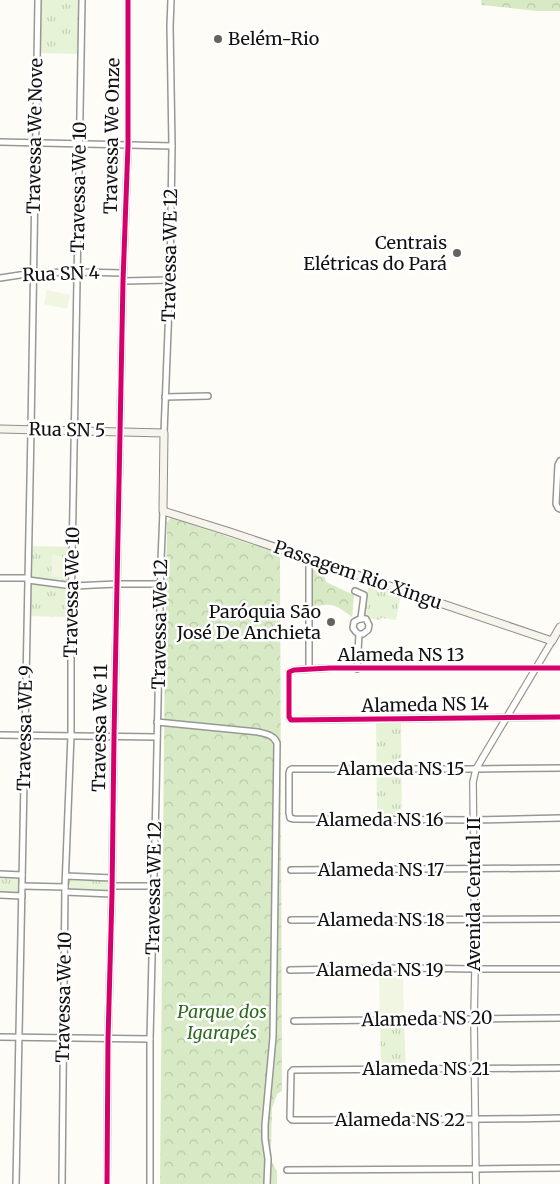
<svg xmlns="http://www.w3.org/2000/svg" width="560" height="1184" font-family="Merriweather,serif">
	<defs>
		<pattern id="grass-tufts" width="24" height="20" patternUnits="userSpaceOnUse" patternTransform="scale(1.25)"><rect width="24" height="20" fill="#e7f3d7"/><path d="M3 7l-1-3M5 7V3M7 7l1-3M15 17l-1-3M17 17v-4M19 17l1-3" fill="none" stroke="#c5cfb8"/></pattern>
		<pattern id="forest-crowns" width="20" height="18" patternUnits="userSpaceOnUse" patternTransform="scale(1.25)"><rect width="20" height="18" fill="#d8eac5"/><path d="M2 6a3 3 0 1 1 6 0M12 15a3 3 0 1 1 6 0" fill="none" stroke="#b8c8a8"/></pattern>
	</defs>
	<rect width="100%" height="100%" fill="#fdfcf7"/>
	<!-- grass -->
	<g fill="url(#grass-tufts)">
		<path d="M39 0H81L80 54 38 53Z"/>
		<path d="M28 546 72 547 71 617 26 616Z"/>
		<path d="M369 583 401 594 396 620 381 618 380 620 368 618 364 615Z"/>
		<path d="M376 719H401L402 819 377 818Z"/>
		<path d="M0 878H20L19 893H0Z"/>
		<path d="M68 878 109 880V892L67 890Z"/>
		<path d="M380 1020H404L406 1071 381 1070Z"/>
	</g>
	<!-- forest -->
	<g fill="url(#forest-crowns)">
		<path d="M481 0H560V11H537L482 5Z"/>
		<path d="M171 518 277 553 280 557 282 1091 277 1094 272 1108 271 1148 272 1162 277 1171V1184H160L164 736 167 522Z"/>
		<path d="M311 569 323 572 326 582 354 595 352 617C334 604 333 602 310 608Z"/>
	</g>
	<!-- pitch -->
	<g fill="#f0f6e1">
		<path d="M47 290 70 295 67 309 44 304Z"/>
		<path d="M52 555 62 556 61 577 51 576Z"/>
		<path d="M366 649 391 650 389 661H366Z"/>
		<path d="M403 969 404 1020H380L379 970Z"/>
	</g>
	<g fill="none" stroke-linecap="round" stroke-linejoin="round">
		<!-- minor casing -->
		<g stroke="#979795" stroke-width="8">
			<g id="minor">
				<path d="M0 142 172 146"/>
				<path d="M0 278 33 273 77 272 123 273"/>
				<path d="M123 281 170 280"/>
				<path d="M165 397 208 396"/>
				<path d="M164 433 170 280 172 146 170 26 171 0"/>
				<path d="M560 461 558 465 556 504 558 508 560 509"/>
				<path d="M309 559V669"/>
				<path d="M0 578H27"/>
				<path d="M28 580 73 586 117 584H161"/>
				<path d="M355 591 364 595 361 618"/>
				<path d="M560 668H330L294 670 289 672V717L291 720 560 717"/>
				<path d="M357 669 359 634H363L368 630 369 625 366 619C361 618 358 619 354 622L353 628 356 632 359 634"/>
				<path d="M157 722 258 732C266 734 274 735 277 743L273 1037 265 1125V1139L268 1159 267 1184"/>
				<path d="M0 735 157 737"/>
				<path d="M560 768 476 769H292L290 770 289 773V813L290 818 294 819 474 820 560 818"/>
				<path d="M291 870 560 868"/>
				<path d="M0 874 22 875"/>
				<path d="M66 876 112 878"/>
				<path d="M22 886 65 887"/>
				<path d="M112 886H154"/>
				<path d="M65 892 112 894"/>
				<path d="M0 895 22 896"/>
				<path d="M291 920 560 919"/>
				<path d="M290 970 403 968 475 969H560"/>
				<path d="M294 1021 560 1018"/>
				<path d="M0 1037 150 1039"/>
				<path d="M560 1068 293 1070 291 1072 290 1118 292 1120H294C383 1119 471 1120 560 1118"/>
				<path d="M287 1170 476 1169 560 1168"/>
				<path d="M16 1184 31 430 38 0"/>
				<path d="M62 1184 65 887 71 735V617L82 0"/>
				<path d="M107 1184 108 1039 112 894 114 737 123 281 128 145V0"/>
				<path d="M150 1184V1039L156 795 161 560 163 511"/>
			</g>
		</g>
		<!-- tertiary casing -->
		<g stroke="#979795" stroke-width="8">
			<path id="tertiary" d="M476 1184 474 1019 475 969 473 782 476 769 483 757 552 641"/>
		</g>
		<!-- secondary casing -->
		<g stroke="#8e8d8b" stroke-width="9">
			<path id="secondary" d="M0 429 164 433 163 511 230 532 552 641 560 627"/>
		</g>
		<!-- minor -->
		<use href="#minor" stroke="#fffffe" stroke-width="5"/>
		<!-- tertiary -->
		<use href="#tertiary" stroke="#fffffe" stroke-width="5.5"/>
		<!-- secondary -->
		<use href="#secondary" stroke="#f6f4eb" stroke-width="7"/>
		<!-- cycleway casing -->
		<g stroke="#fff" stroke-width="8">
			<g id="cycleway">
				<path d="M560 668H330L294 670 289 672V717L291 720 560 717"/>
				<path d="M107 1184 108 1039 112 894 114 737 123 281 128 145V0"/>
			</g>
		</g>
		<!-- cycleway -->
		<use href="#cycleway" stroke="#d6006c" stroke-width="5"/>
	</g>
	<!-- markers -->
	<g fill="#646362" stroke="#fff" stroke-width="2">
		<circle cx="218" cy="39" r="5"/>
		<circle cx="457" cy="253" r="5"/>
		<circle cx="331" cy="622" r="5"/>
	</g>
	<g text-anchor="middle" stroke-width="5" stroke-linejoin="round" paint-order="stroke">
		<!-- poi labels -->
		<g font-size="18" fill="#111" stroke="#fff" text-anchor="end">
			<text x="228" y="45" text-anchor="start">Belém-Rio</text>
			<text x="447" y="249">Centrais<tspan x="447" dy="21">Elétricas do Pará</tspan></text>
			<text x="321" y="618">Paróquia São<tspan x="321" dy="21">José De Anchieta</tspan></text>
		</g>
		<!-- street labels -->
		<g font-size="18" fill="#111" stroke="#fff">
			<text transform="translate(35 136) rotate(-89)" y="6">Travessa We Nove</text>
			<text transform="translate(112 136) rotate(-89)" y="6">Travessa We Onze</text>
			<text transform="translate(79 187) rotate(-89)" y="6">Travessa We 10</text>
			<text transform="translate(170 255) rotate(-89)" y="6">Travessa WE 12</text>
			<text transform="translate(61 274) rotate(-2)" y="6">Rua SN 4</text>
			<text transform="translate(67 430) rotate(1)" y="6">Rua SN 5</text>
			<text transform="translate(358 575) rotate(19)" y="6">Passagem Rio Xingu</text>
			<text transform="translate(72 592) rotate(-89)" y="6">Travessa We 10</text>
			<text transform="translate(160 624) rotate(-89)" y="6">Travessa We 12</text>
			<text x="401" y="661">Alameda NS 13</text>
			<text transform="translate(425 705) rotate(-1)" y="6">Alameda NS 14</text>
			<text transform="translate(25 728) rotate(-89)" y="6">Travessa WE 9</text>
			<text transform="translate(100 728) rotate(-89)" y="6">Travessa We 11</text>
			<text x="401" y="775">Alameda NS 15</text>
			<text x="380" y="826">Alameda NS 16</text>
			<text x="381" y="876">Alameda NS 17</text>
			<text transform="translate(154 888) rotate(-89)" y="6">Travessa WE 12</text>
			<text transform="translate(474 894) rotate(-90)" y="6">Avenida Central II</text>
			<text x="381" y="926">Alameda NS 18</text>
			<text x="380" y="976">Alameda NS 19</text>
			<text transform="translate(64 997) rotate(-89)" y="6">Travessa We 10</text>
			<text transform="translate(427 1019) rotate(-1)" y="6">Alameda NS 20</text>
			<text x="426" y="1075">Alameda NS 21</text>
			<text x="400" y="1126">Alameda NS 22</text>
		</g>
		<!-- park labels -->
		<g font-size="18" font-style="italic" fill="#2f6b1f" stroke="#fff">
			<text x="222" y="1018">Parque dos<tspan x="222" dy="21">Igarapés</tspan></text>
		</g>
	</g>
</svg>
